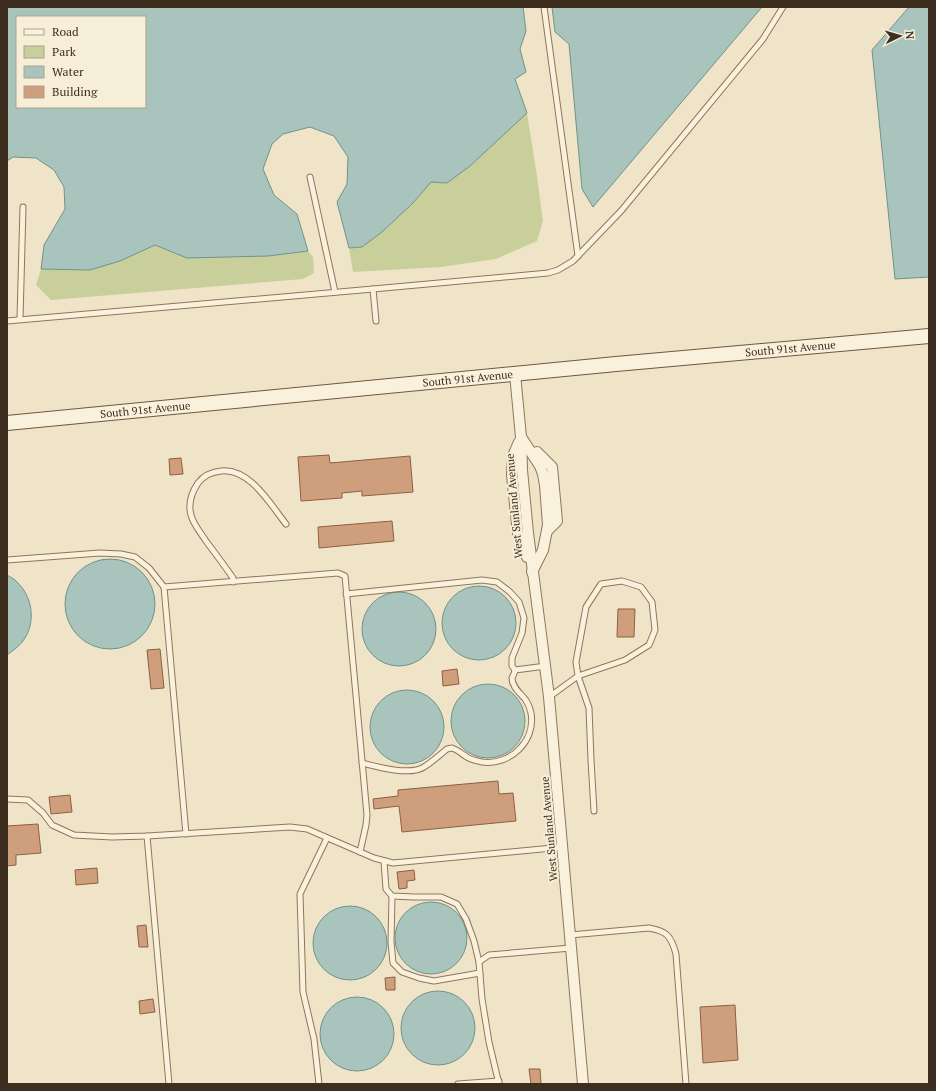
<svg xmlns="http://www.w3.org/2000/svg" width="936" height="1091" font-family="'PT Serif',serif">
	<rect width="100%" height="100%" fill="#f0e4c8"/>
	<!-- green -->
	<g fill="#c9cf9b">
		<path d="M527 113 537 176 543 221 537 241 496 259 441 267 353 272 349 248 362 247 382 232 413 203 431 181 447 183 470 166Z"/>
		<path d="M155 245 187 258 268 256 308 251 313 257 314 273 303 279 51 300 36 285 41 269 90 270 120 261Z"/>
	</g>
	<!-- water -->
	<g fill="#a9c4bc" stroke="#6f938a" fill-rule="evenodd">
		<path d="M7 7H523L526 31 520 49 526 72 515 79 527 113 470 166 447 183 431 182 413 203 382 232 362 247 349 248 337 202 347 184 348 157 334 136 310 127 283 134 272 144 263 169 274 195 297 214 308 251 268 256 187 258 155 245 120 261 90 270 41 269 44 245 65 209 64 187 54 170 36 158 13 157 7 161ZM17 17H145V107H17Z"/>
		<path d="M552 7H762L593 207 582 189 569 44 555 32Z"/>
		<path d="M909 7H929V277L895 279 872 50Z"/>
		<circle cx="110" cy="604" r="45"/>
		<path d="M7 575C10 577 15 579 17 582 32 596 36 620 25 638 21 645 14 650 7 655Z"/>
		<circle cx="479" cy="623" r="37"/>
		<circle cx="399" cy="629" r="37"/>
		<circle cx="488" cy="721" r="37"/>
		<circle cx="407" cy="727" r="37"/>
		<circle cx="431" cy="938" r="36"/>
		<circle cx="350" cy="943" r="37"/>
		<circle cx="438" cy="1028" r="37"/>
		<circle cx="357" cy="1034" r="37"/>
	</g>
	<!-- building -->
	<g fill="#cf9f7d" stroke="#8d5f41">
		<path d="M329 455 330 463 410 456 413 492 362 496V491L342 493V498L301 501 298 457Z"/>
		<path d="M181 458 183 474 170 475 169 459Z"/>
		<path d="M392 521 394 541 319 548 318 527Z"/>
		<path d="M618 609H635L634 637H617Z"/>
		<path d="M160 649 164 688 151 689 147 650Z"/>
		<path d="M457 669 459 684 443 686 442 671Z"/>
		<path d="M498 781 499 794 513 793 516 821 402 832 399 806 374 809 373 799 398 796V790Z"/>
		<path d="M70 795 72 812 51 814 49 797Z"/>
		<path d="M38 824 41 853 16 855V865L7 866V826Z"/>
		<path d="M97 868 98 883 76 885 75 870Z"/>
		<path d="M414 870 415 880 407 881V888L399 889 397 872Z"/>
		<path d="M146 925 148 947H139L137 926Z"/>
		<path d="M395 977V990H386L385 978Z"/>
		<path d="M153 999 155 1012 140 1014 139 1001Z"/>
		<path d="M735 1005 738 1060 703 1063 700 1007Z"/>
		<path d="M529 1069H540L541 1084H531Z"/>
	</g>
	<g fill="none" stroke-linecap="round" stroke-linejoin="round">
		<!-- service casing -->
		<g stroke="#8d765c" stroke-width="7">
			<g id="service">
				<path d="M544 7 578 256"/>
				<path d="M310 177 335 292"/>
				<path d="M373 289 376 321"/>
				<path d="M20 319 23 207"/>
				<path d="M7 321 373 289 548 273 558 270 573 261 621 211 763 39 783 7"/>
				<path d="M7 560 100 553 121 554 135 557 149 568 164 587"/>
				<path d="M233 582V578C224 565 215 553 206 541 201 533 193 524 191 515 188 504 192 492 198 483 204 475 211 472 221 471 250 468 270 504 286 524"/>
				<path d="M346 594 482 580 497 582 510 592 519 602 524 618 522 633 512 658V666L515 670 546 666"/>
				<path d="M549 697 578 676 625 660 649 645 655 630 652 602 641 587 622 581 601 584 586 607 576 662 578 676 589 708 591 760 594 811"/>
				<path d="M362 763C378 767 410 776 424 767 432 762 440 755 447 749L452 748C458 750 462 754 467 757 471 760 478 761 482 762 510 766 536 741 531 713 530 708 528 703 525 699 520 693 512 687 512 678 513 676 515 672 515 670"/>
				<path d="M7 799 28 800 43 813 52 825 74 835 112 837 147 836 290 827 307 829 374 858 393 863 563 847"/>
				<path d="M186 834 164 587 338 573 345 576 367 815 366 825 360 852"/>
				<path d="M147 836 169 1084"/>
				<path d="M384 861 386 889 392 896 414 897H441L457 904 466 919 474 941 479 962"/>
				<path d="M392 896 391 942 393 963 402 972 419 978 434 981 480 973"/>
				<path d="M570 935 649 928C667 931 671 936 676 954L686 1084"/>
				<path d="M319 1084 314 1039 303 992 300 894 327 838"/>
				<path d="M458 1084 499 1081"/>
				<path d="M499 1084 489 1042 482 999 479 962 489 955 571 948"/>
			</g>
		</g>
		<!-- minor casing -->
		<g stroke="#8d765c" stroke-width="12">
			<g id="minor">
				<path d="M515 374 521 437 522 470 528 533 549 697 583 1084"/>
				<path d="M521 437 540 466 543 474 545 485 548 525 543 550 532 572"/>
				<path d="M519 442 513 456 512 475 518 534 527 557"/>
				<path d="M537 452 552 467 557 521 547 531"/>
			</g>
		</g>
		<!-- secondary casing -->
		<g stroke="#6f573f" stroke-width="16">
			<g id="secondary">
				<path id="s1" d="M7 423 616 364 929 336"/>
			</g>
		</g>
		<!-- service -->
		<use href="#service" stroke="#faf1dc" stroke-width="5"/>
		<!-- minor -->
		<use href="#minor" stroke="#faf1dc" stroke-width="10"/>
		<!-- secondary -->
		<use href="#secondary" stroke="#faf1dc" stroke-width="14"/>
	</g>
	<g text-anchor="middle" stroke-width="4" stroke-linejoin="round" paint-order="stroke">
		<!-- street labels -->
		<g font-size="11" fill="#3d2e20" stroke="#f7eed8">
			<text dy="4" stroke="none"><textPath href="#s1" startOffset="787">South 91st Avenue</textPath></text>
			<text dy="4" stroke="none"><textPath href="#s1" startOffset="463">South 91st Avenue</textPath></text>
			<text dy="4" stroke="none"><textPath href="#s1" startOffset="139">South 91st Avenue</textPath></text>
			<text transform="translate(514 506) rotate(-95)" y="4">West Sunland Avenue</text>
			<text transform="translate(549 829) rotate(-95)" y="4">West Sunland Avenue</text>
		</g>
	</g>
	<!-- border -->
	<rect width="936" height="1091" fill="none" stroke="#3d2e20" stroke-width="16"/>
	<!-- legend -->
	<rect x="16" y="16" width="130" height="92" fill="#f7eed8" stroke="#ada18e"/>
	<rect x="24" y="29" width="20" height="6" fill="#faf1dc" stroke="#ada18e"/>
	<text x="52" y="36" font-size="12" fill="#3d2e20">Road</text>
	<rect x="24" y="46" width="20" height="12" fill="#c9cf9b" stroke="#ada18e"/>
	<text x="52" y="56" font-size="12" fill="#3d2e20">Park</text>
	<rect x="24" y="66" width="20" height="12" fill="#a9c4bc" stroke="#ada18e"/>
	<text x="52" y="76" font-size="12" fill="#3d2e20">Water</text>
	<rect x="24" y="86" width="20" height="12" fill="#cf9f7d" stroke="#ada18e"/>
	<text x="52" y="96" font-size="12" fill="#3d2e20">Building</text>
	<!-- north arrow -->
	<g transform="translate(900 36) rotate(85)" stroke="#f7eed8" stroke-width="3" paint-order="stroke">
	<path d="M0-3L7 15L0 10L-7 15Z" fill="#3d2e20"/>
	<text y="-6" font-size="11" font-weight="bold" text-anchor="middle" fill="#3d2e20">N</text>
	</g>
</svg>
